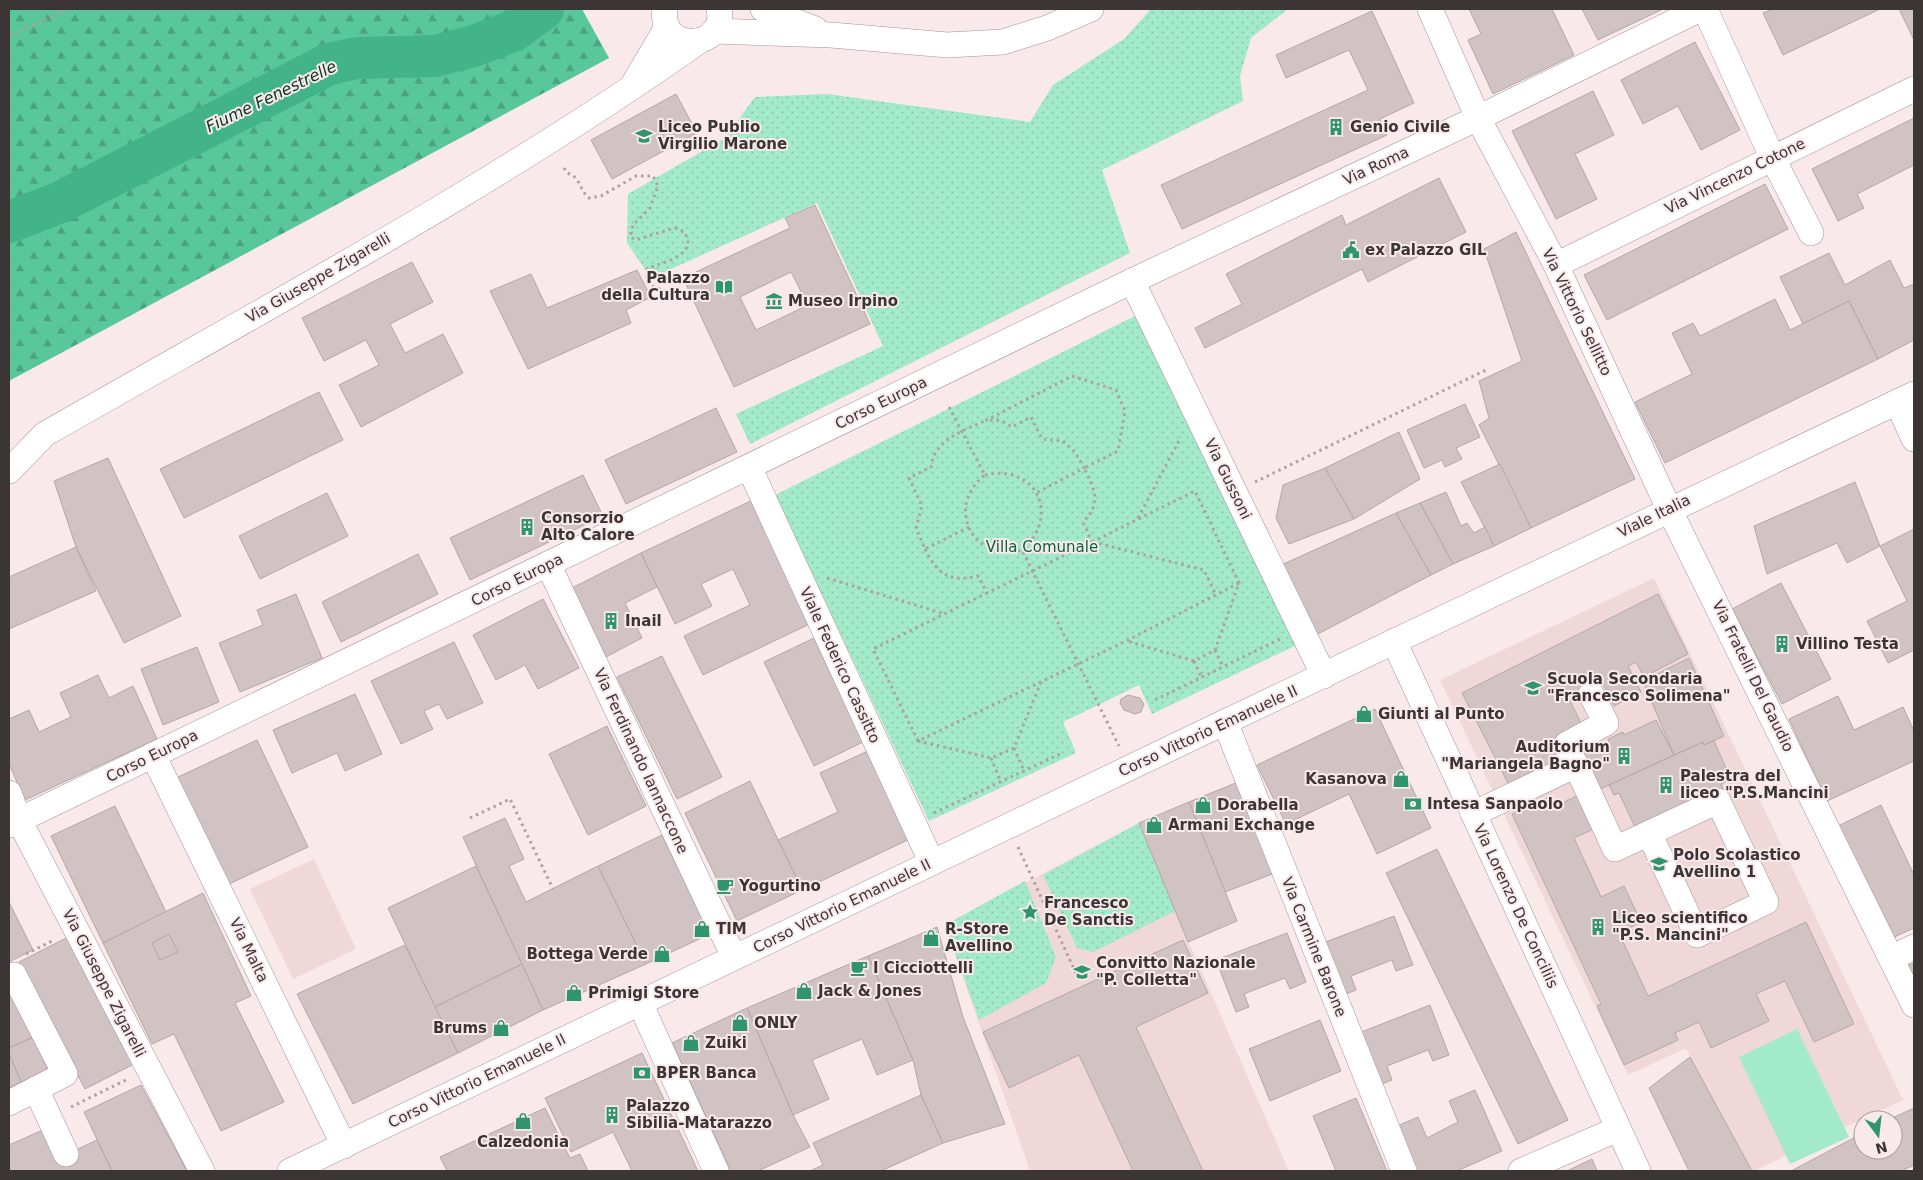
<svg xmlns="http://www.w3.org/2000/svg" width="1923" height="1180" font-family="'DejaVu Sans',sans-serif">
	<defs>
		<pattern id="forest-firs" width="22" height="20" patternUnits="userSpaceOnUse" patternTransform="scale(1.25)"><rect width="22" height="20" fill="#59c79c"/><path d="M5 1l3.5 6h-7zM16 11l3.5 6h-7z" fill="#4ba280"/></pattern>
		<pattern id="park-dots" width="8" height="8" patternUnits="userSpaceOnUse" patternTransform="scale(1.25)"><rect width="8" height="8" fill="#a2eac9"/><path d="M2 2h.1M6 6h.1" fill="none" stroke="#8cc9ad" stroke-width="1.8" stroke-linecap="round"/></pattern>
	</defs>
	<rect width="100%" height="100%" fill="#f9e9ea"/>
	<!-- built -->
	<g fill="#f0d8d9">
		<path d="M1654 578 1903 1100 1754 1171H1744L1686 1048 1628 1075 1440 680Z"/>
		<path d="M1139 823 1175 911 1289 1171H1030L945 925Z"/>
		<path d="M314 859 356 949 293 979 250 889Z"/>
	</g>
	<!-- forest -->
	<path fill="url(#forest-firs)" d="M9 9H582L609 58 9 381Z"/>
	<!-- park -->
	<g fill="url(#park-dots)">
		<path d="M1151 9H1288L1251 38 1240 76 1243 101 1102 170 1130 253 750 444 736 414 883 346 817 203 651 278 627 243 628 194 725 138 755 97 827 94 1030 122 1053 85 1124 39Z"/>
		<path d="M1139 314 1301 643 1152 714 1139 685 1063 722 1076 753 929 821 775 495Z"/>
		<path d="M1139 823 1175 911 1093 952 1077 948 1043 875Z"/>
		<path d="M1025 881 1056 957 1046 983 979 1020 945 925Z"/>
	</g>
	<!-- pitch -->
	<path fill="#a2eac9" d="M1797 1029 1849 1137 1790 1164 1739 1057Z"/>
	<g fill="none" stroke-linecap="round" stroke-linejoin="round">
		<!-- river -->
		<path stroke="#43b489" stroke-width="42" d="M9 222 61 202 329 64 357 58 435 56 474 46 513 31 543 9"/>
	</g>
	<!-- building -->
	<g fill="#d1c2c3" stroke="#b5a7a8" fill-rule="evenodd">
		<path d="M1469 9H1552L1574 55 1493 94 1468 40 1481 34Z"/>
		<path d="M1582 9H1663L1598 40Z"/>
		<path d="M1773 9H1880L1783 55 1763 13Z"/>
		<path d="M1899 9H1914V40Z"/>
		<path d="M1372 11 1414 103 1380 119 1387 135 1182 229 1161 185 1368 90 1349 50 1286 78 1276 55Z"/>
		<path d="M1695 42 1740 130 1701 150 1678 106 1643 124 1621 80Z"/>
		<path d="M1593 91 1614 135 1575 154 1597 199 1556 219 1512 131Z"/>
		<path d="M676 94 697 133 612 179 591 140Z"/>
		<path d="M1914 118V165L1857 194 1864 208 1838 221 1812 169Z"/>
		<path d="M1439 178 1466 232 1368 282 1362 269 1205 348 1195 328 1242 304 1226 274 1342 215 1346 225Z"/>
		<path d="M1765 184 1788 229 1607 320 1584 275Z"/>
		<path d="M815 205 870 324 734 387 683 278 790 228 785 218ZM791 272 808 305 756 330 740 297Z"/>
		<path d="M1516 232 1635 479 1531 528 1479 425 1489 418 1479 381 1522 361 1484 249Z"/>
		<path d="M1829 253 1845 285 1890 260 1904 288 1914 284V340L1878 359 1849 301 1803 324 1780 277Z"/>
		<path d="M412 262 433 302 390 324 405 353 443 334 463 373 361 427 339 385 379 365 366 340 324 361 302 318Z"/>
		<path d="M637 270 651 297 626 310 631 323 528 369 490 291 531 274 547 308Z"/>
		<path d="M1775 299 1790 330 1849 301 1878 359 1665 463 1635 402 1692 374 1672 333 1693 323 1700 336Z"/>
		<path d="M319 392 343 440 184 518 160 469Z"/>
		<path d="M1465 404 1480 437 1456 448 1462 459 1445 467 1442 460 1424 468 1407 430Z"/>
		<path d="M716 408 737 452 626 504 605 460Z"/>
		<path d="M1399 432 1420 479 1354 519 1325 468Z"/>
		<path d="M108 458 181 616 124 643 76 547 54 481Z"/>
		<path d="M1500 464 1531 528 1494 546 1461 482Z"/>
		<path d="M1325 468 1354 519 1289 544 1276 518 1283 485Z"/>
		<path d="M583 475 603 516 470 580 450 538Z"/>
		<path d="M1855 482 1880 546 1847 563 1837 543 1767 574 1754 526Z"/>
		<path d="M1446 492 1461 526 1467 523 1474 533 1485 527 1494 546 1453 564 1420 503Z"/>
		<path d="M327 493 348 536 260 579 239 536Z"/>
		<path d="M757 498 816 621 703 675 684 636 750 605 733 569 701 584 712 606 675 624 641 553Z"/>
		<path d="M1420 503 1453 564 1431 575 1396 513Z"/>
		<path d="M1396 513 1431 575 1312 637 1279 566Z"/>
		<path d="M1914 529V650L1888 663 1867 621 1907 601 1880 546Z"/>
		<path d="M76 547 96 591 9 629V577Z"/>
		<path d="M641 553 657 587 625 603 642 638 606 657 572 588Z"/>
		<path d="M418 554 438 594 341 642 322 602Z"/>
		<path d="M1781 583 1831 679 1782 704 1732 609Z"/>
		<path d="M296 594 322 658 240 692 219 643 263 625 257 610Z"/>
		<path d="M1658 594 1688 654 1644 677 1636 662 1628 666 1641 692 1614 706 1603 684 1570 701 1582 725 1552 740 1563 763 1511 789 1462 693Z"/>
		<path d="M543 599 579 668 538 689 525 665 496 680 473 635Z"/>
		<path d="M814 638 863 742 814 766 764 662Z"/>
		<path d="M454 642 483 703 447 719 439 704 424 711 433 729 401 744 371 681Z"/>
		<path d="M197 647 219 702 163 725 141 669Z"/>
		<path d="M662 656 722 777 677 799 617 677Z"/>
		<path d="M1689 658 1724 736 1704 745 1703 742 1674 755 1643 681Z"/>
		<path d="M98 675 109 698 133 686 157 739 25 800 9 764V719L29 710 39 732 71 717 60 693Z"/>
		<path d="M355 694 382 754 345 771 337 753 292 773 273 730Z"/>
		<path d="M1128 695 1140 698 1144 704 1141 712 1135 714 1124 710 1120 703 1121 699Z"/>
		<path d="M1838 696 1854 730 1903 707 1914 731V761L1827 801 1789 719Z"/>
		<path d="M1375 709 1431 828 1377 854 1349 794 1286 824 1257 765Z"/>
		<path d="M1656 720 1674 755 1592 793 1575 758 1609 742 1608 739 1623 732 1624 735Z"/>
		<path d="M607 726 646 806 588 835 549 754Z"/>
		<path d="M257 740 308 847 227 885 176 778Z"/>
		<path d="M1714 741 1731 779 1721 784 1723 789 1636 829 1619 793 1614 795 1609 785 1703 742 1704 745Z"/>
		<path d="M870 750 912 838 802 890 778 840 838 812 820 773Z"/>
		<path d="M750 781 802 890 737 921 685 813Z"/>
		<path d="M1238 782 1275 873 1225 892 1189 802Z"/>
		<path d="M1581 794 1596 828 1574 838 1601 897 1624 886 1641 922 1619 933 1648 996 1806 922 1854 1024 1814 1042 1785 981 1756 994 1769 1021 1711 1048 1699 1022 1675 1033 1678 1040 1624 1065 1597 1006 1601 1004 1512 814 1551 796 1556 806Z"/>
		<path d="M1189 802 1237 921 1188 942 1139 823Z"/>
		<path d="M1881 805 1914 875V928L1890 939 1836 827Z"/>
		<path d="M115 806 166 912 103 943 51 836Z"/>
		<path d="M505 818 524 859 509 866 526 902 598 866 646 964 543 1010 463 837Z"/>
		<path d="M662 835 710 934 646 964 598 866Z"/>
		<path d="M1437 849 1568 1120 1518 1144 1386 873Z"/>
		<path d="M476 866 522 964 435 1007 388 908Z"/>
		<path d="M203 893 251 996 235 1003 284 1102 221 1131 174 1034 152 1044 103 943Z"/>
		<path d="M9 902 33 950 9 962Z"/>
		<path d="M1394 916 1413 965 1396 971 1392 960 1351 976 1356 990 1343 995 1323 943Z"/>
		<path d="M937 927 963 1017 1005 1124 943 1143 921 1095 913 1060 868 956Z"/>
		<path d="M1287 933 1306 982 1290 989 1285 978 1244 994 1249 1007 1236 1012 1216 960Z"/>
		<path d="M169 934 178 952 160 960 152 943Z"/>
		<path d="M72 935 138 1062 85 1089 19 962Z"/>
		<path d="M1183 940 1208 993 1136 1027 1203 1171H1133L1079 1055 1009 1088 983 1032Z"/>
		<path d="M405 945 458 1053 353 1104 297 994Z"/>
		<path d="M868 956 913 1060 877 1075 862 1039 812 1060 829 1099 793 1115 747 1008Z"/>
		<path d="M1914 963V987L1905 967Z"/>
		<path d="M522 964 543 1010 458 1053 435 1007Z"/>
		<path d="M9 992 34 1037 9 1048Z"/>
		<path d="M1430 1005 1449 1055 1433 1061 1428 1050 1387 1066 1392 1080 1379 1085 1359 1033Z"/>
		<path d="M747 1008 793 1115 810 1147 758 1171H731L672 1043Z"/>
		<path d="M1320 1020 1341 1071 1270 1101 1249 1049Z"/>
		<path d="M34 1037 48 1071 21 1082 9 1054V1048Z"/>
		<path d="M642 1053 698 1171H632L613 1132 571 1152 545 1098Z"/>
		<path d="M9 1054 21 1082 9 1088Z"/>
		<path d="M1690 1057 1752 1171H1689L1649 1088Z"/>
		<path d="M141 1085 187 1171H112L84 1112Z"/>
		<path d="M1475 1090 1502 1151 1457 1171H1415L1395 1127 1418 1117 1427 1138 1458 1122 1449 1101Z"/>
		<path d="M921 1095 943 1143 881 1171H810L823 1165 813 1143Z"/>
		<path d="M1356 1098 1387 1171H1336L1313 1116Z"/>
		<path d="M545 1108 570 1158 580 1154 588 1171H447L440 1157Z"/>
		<path d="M1914 1108V1165L1901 1171H1791L1863 1133V1150H1893V1120H1888Z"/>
		<path d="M43 1130 57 1159 97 1140 112 1171H9V1145Z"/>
		<path d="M1592 1159 1597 1171H1567Z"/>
	</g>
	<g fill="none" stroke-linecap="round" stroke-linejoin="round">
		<!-- minor casing -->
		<g stroke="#a39495" stroke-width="26">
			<g id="minor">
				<path d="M665 9C658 54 728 50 719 9"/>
				<path d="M763 9 815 29"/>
				<path d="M1430 9 1478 118 1556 265 1669 509 1914 1005"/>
				<path d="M1705 9 1772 157 1811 233"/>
				<path d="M714 31 831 35 947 45 1003 42 1047 28 1091 9"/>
				<path d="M634 83 667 27"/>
				<path d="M1556 265 1914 89"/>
				<path d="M1132 281 1324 676"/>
				<path d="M1897 402 1914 439"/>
				<path d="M749 467 932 863"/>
				<path d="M9 471 45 434C265 308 491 188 698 42"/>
				<path d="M548 564 734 957"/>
				<path d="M1394 641 1638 1171"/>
				<path d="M1225 722 1404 1171"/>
				<path d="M153 755 344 1146"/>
				<path d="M1576 765 1567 748V744L1606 723 1591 694"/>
				<path d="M9 793 19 820 202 1171"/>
				<path d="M1473 814 1576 765 1615 849 1718 801 1766 902 1697 935 1649 833"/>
				<path d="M9 825 1132 281 1478 118 1700 9"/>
				<path d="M1891 958 1914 947"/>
				<path d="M9 977 14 975 65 1074 36 1089"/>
				<path d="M640 1003 716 1171"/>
				<path d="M9 1103 36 1089 66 1154"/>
				<path d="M290 1171 1225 722 1914 394"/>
				<path d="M1521 1171 1618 1129"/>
			</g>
		</g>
		<!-- path -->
		<g stroke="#ada1a1" stroke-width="3" stroke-dasharray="2.5 4" stroke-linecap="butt">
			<path d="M9 36 69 9"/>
			<path d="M564 168 567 173C581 177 579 190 589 198L601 196 636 176H653L658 186 650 208 633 225 630 236 635 240 675 228C681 229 684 232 687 237 694 257 659 263 647 269V277L651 286 666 291"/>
			<path d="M949 407 985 475C944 507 973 563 1022 550L1119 746"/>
			<path d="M990 420 1002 421 1012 427 1031 417 1042 439 1063 441 1075 452 1084 468 1036 493"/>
			<path d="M985 475C1037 463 1061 517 1022 550"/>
			<path d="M1255 482 1488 369"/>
			<path d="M1138 518 1181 437"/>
			<path d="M969 527 925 549 916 528 922 506 909 478 931 467C934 440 961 432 984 421"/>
			<path d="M1092 542 1195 491 1239 583 1215 650 1194 661 1127 641"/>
			<path d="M1093 542 1204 570 1216 595"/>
			<path d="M925 549C937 574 950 583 978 576L987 593 1092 542 1083 522C1102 503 1095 490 1084 468L1118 451 1125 411 1116 390 1072 376 983 422"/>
			<path d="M827 578 945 614"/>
			<path d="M1215 650 1223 667"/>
			<path d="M1194 661 1202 678"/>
			<path d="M1041 682 1014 748 991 758 918 741 1126 641 1239 583"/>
			<path d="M1155 700 1280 639"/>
			<path d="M918 741 873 649 987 593"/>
			<path d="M1014 748 1024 771"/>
			<path d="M991 758 1001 782"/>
			<path d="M934 813 1062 753"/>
			<path d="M470 818 510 799 553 889"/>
			<path d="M1018 847 1080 982"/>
			<path d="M26 954 54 940"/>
			<path d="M598 986 602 994"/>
			<path d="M71 1107 128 1079"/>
		</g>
		<!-- minor -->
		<use href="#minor" stroke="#fff" stroke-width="25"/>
	</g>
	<!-- icons -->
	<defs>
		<g id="building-bare" transform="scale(1.35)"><path d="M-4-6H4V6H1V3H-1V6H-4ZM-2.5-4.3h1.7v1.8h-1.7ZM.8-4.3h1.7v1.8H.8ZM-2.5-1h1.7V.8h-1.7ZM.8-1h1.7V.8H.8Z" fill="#30946f" stroke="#f9e9ea" stroke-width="2.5" paint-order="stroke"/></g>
		<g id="school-bare" transform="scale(1.35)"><path d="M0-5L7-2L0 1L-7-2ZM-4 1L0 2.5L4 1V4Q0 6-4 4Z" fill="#30946f" stroke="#f9e9ea" stroke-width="2.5" paint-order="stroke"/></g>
		<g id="civic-bare" transform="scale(1.35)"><path d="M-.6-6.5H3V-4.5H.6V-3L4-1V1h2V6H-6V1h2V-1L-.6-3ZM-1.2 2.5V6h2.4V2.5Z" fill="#30946f" stroke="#f9e9ea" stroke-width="2.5" paint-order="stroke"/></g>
		<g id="library-bare" transform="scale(1.35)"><path d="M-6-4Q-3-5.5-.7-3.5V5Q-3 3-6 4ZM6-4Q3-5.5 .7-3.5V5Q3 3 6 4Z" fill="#30946f" stroke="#f9e9ea" stroke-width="2.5" paint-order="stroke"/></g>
		<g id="museum-bare" transform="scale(1.35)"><path d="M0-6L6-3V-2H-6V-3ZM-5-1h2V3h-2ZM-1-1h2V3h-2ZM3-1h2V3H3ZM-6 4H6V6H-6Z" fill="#30946f" stroke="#f9e9ea" stroke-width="2.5" paint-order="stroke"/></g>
		<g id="shop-bare" transform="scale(1.35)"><path d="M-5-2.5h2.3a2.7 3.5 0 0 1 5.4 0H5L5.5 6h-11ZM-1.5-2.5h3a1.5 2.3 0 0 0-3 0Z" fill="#30946f" stroke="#f9e9ea" stroke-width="2.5" paint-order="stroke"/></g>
		<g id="bank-bare" transform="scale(1.35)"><path d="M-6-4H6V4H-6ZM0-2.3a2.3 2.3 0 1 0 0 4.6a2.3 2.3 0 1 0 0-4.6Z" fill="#30946f" stroke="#f9e9ea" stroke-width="2.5" paint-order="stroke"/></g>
		<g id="cafe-bare" transform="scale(1.35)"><path d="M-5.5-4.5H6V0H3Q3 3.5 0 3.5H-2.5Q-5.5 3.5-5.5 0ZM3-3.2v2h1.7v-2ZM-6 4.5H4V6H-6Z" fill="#30946f" stroke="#f9e9ea" stroke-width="2.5" paint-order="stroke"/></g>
		<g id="sight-bare" transform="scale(1.35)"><path d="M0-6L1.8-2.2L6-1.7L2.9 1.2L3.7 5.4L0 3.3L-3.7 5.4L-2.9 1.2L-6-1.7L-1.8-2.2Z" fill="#30946f" stroke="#f9e9ea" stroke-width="2.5" paint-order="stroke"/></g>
	</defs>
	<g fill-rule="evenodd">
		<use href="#building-bare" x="1336" y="127"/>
		<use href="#school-bare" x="644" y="136"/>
		<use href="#civic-bare" x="1351" y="250"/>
		<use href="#library-bare" x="724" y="287"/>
		<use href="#museum-bare" x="774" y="301"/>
		<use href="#building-bare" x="527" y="527"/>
		<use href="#building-bare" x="611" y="621"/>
		<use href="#building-bare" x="1782" y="644"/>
		<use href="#school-bare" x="1533" y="688"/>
		<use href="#shop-bare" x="1364" y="714"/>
		<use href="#building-bare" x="1624" y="756"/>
		<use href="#shop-bare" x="1401" y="779"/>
		<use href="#building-bare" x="1666" y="785"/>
		<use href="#bank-bare" x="1413" y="804"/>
		<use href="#shop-bare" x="1203" y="805"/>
		<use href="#shop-bare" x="1154" y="825"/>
		<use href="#school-bare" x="1659" y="864"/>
		<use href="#cafe-bare" x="725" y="886"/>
		<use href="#sight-bare" x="1030" y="912"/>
		<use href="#building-bare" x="1598" y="927"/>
		<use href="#shop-bare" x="702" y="929"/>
		<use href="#shop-bare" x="931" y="938"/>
		<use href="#shop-bare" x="662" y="954"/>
		<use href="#cafe-bare" x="859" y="968"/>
		<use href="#school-bare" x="1082" y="972"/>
		<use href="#shop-bare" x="804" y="991"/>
		<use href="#shop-bare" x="574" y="993"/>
		<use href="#shop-bare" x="740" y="1023"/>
		<use href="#shop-bare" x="501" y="1028"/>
		<use href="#shop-bare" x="691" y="1043"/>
		<use href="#bank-bare" x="642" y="1073"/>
		<use href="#building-bare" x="612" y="1115"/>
		<use href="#shop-bare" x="523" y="1121"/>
	</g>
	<g text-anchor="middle" stroke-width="4" stroke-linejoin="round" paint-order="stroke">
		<!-- poi labels -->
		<g font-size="15" font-weight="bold" fill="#3b3535" stroke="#f9e9ea" text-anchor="start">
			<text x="658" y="132">Liceo Publio<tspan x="658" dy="17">Virgilio Marone</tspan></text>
			<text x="1350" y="132">Genio Civile</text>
			<text x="1365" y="255">ex Palazzo GIL</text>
			<text x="710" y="283" text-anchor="end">Palazzo<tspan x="710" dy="17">della Cultura</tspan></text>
			<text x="788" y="306">Museo Irpino</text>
			<text x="541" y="523">Consorzio<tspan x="541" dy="17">Alto Calore</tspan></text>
			<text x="625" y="626">Inail</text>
			<text x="1796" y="649">Villino Testa</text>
			<text x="1547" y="684">Scuola Secondaria<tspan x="1547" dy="17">"Francesco Solimena"</tspan></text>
			<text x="1378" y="719">Giunti al Punto</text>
			<text x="1610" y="752" text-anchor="end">Auditorium<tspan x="1610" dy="17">"Mariangela Bagno"</tspan></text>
			<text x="1680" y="781">Palestra del<tspan x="1680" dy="17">liceo "P.S.Mancini</tspan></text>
			<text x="1387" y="784" text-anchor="end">Kasanova</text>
			<text x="1427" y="809">Intesa Sanpaolo</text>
			<text x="1217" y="810">Dorabella</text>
			<text x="1168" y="830">Armani Exchange</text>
			<text x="1673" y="860">Polo Scolastico<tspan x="1673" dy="17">Avellino 1</tspan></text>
			<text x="739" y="891">Yogurtino</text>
			<text x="1044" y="908">Francesco<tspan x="1044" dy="17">De Sanctis</tspan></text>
			<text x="1612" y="923">Liceo scientifico<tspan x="1612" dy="17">"P.S. Mancini"</tspan></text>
			<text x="716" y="934">TIM</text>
			<text x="945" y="934">R-Store<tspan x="945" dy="17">Avellino</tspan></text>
			<text x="648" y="959" text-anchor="end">Bottega Verde</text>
			<text x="1096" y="968">Convitto Nazionale<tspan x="1096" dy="17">"P. Colletta"</tspan></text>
			<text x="873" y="973">I Cicciottelli</text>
			<text x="818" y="996">Jack &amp; Jones</text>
			<text x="588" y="998">Primigi Store</text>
			<text x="754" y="1028">ONLY</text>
			<text x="487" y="1033" text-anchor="end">Brums</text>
			<text x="705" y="1048">Zuiki</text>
			<text x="656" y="1078">BPER Banca</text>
			<text x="626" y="1111">Palazzo<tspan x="626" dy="17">Sibilia-Matarazzo</tspan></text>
			<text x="523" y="1147" text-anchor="middle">Calzedonia</text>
		</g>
		<!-- street labels -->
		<g font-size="15" fill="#3b3535" stroke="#f9e9ea">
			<text transform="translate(1376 166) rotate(-25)" y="5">Via Roma</text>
			<text transform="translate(1735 176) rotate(-26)" y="5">Via Vincenzo Cotone</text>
			<text transform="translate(318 278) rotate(-30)" y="5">Via Giuseppe Zigarelli</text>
			<text transform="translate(1577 312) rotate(64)" y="5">Via Vittorio Sellitto</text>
			<text transform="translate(881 403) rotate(-26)" y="5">Corso Europa</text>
			<text transform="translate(1228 479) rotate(64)" y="5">Via Gussoni</text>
			<text transform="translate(1654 516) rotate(-26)" y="5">Viale Italia</text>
			<text transform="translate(517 580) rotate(-26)" y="5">Corso Europa</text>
			<text transform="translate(840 665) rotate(65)" y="5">Viale Federico Cassitto</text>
			<text transform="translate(1753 676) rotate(64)" y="5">Via Fratelli Del Gaudio</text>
			<text transform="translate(1208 731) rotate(-25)" y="5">Corso Vittorio Emanuele II</text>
			<text transform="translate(152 756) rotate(-26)" y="5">Corso Europa</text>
			<text transform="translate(641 761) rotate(65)" y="5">Via Ferdinando Iannaccone</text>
			<text transform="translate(842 906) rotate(-26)" y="5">Corso Vittorio Emanuele II</text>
			<text transform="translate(1516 906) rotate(65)" y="5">Via Lorenzo De Conciliis</text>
			<text transform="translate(1314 947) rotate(68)" y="5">Via Carmine Barone</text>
			<text transform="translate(249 950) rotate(64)" y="5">Via Malta</text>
			<text transform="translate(104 983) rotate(63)" y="5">Via Giuseppe Zigarelli</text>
			<text transform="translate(477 1081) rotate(-26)" y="5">Corso Vittorio Emanuele II</text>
		</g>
		<!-- park labels -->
		<g font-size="15" fill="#0a6346" stroke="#f9e9ea">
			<text x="1042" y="552">Villa Comunale</text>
		</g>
		<!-- water labels -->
		<g font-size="16" font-style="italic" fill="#073928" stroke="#f9e9ea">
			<text transform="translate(271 96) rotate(-26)" y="6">Fiume Fenestrelle</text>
		</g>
	</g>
	<!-- border -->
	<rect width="1923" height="1180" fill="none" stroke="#3b3535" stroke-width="20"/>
	<!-- north arrow -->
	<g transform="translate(1878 1135) rotate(165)"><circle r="24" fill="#f9e9ea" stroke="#ada1a2"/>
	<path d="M0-4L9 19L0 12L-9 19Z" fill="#30946f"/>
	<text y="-8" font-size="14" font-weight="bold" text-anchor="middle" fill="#3b3535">N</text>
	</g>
</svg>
